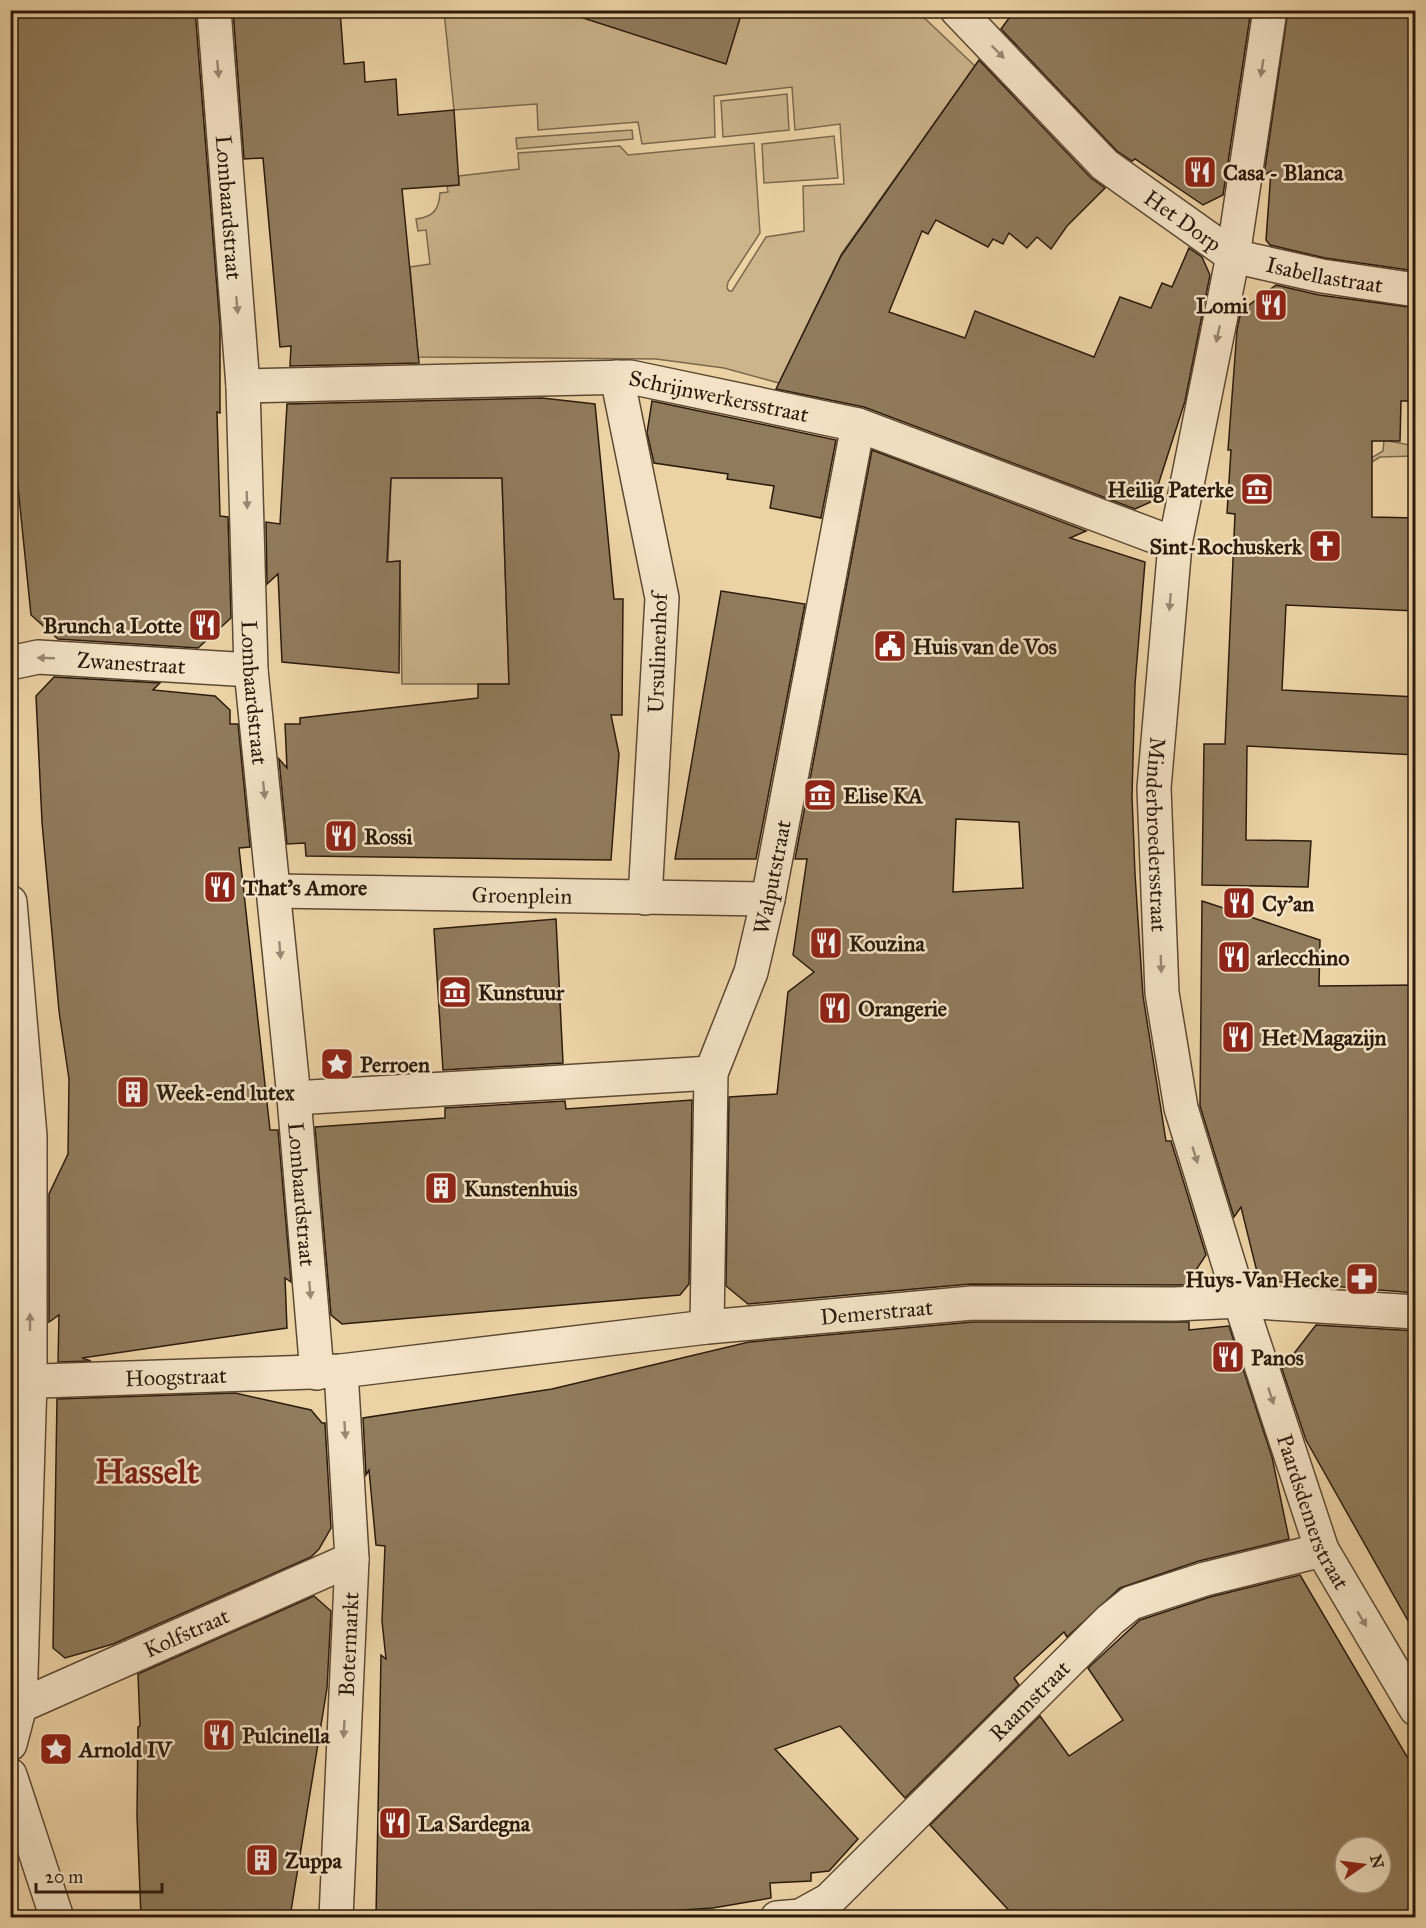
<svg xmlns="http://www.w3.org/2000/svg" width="1426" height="1928" font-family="'IM FELL Great Primer',serif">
	<rect width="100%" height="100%" fill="#ecd3a6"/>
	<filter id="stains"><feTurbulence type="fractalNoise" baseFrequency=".00333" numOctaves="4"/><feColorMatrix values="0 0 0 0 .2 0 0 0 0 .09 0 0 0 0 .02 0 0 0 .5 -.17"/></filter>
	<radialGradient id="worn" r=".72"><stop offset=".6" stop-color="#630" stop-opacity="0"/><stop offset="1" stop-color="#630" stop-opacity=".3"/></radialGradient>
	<!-- green -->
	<g fill="#ccb48c" stroke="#7c684c" stroke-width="1.5">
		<path d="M444 11H645L726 63 740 18 718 11H917L975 66 842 253 779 383 724 368 656 359 418 357 410 267 430 264 426 230 418 231 416 219C433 217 439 210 440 193L448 192 447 186 459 185V176L519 169 518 153 620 146 628 155 754 143 760 233 728 282 727 288 729 291H732L766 237 804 231 803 186 844 184 840 124 795 130 792 87 714 96 715 137 642 144 638 122 538 130 537 104 454 110Z"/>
		<path d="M787 94 789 130 723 137 721 101Z"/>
		<path d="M632 130 633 139 517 149 516 138Z"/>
		<path d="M834 136 838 178 764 183 762 144Z"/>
		<path d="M1384 440 1415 446V456L1380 457 1372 462 1371 458 1383 451Z"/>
		<path d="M391 478H502L509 684H402L400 561 388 562Z"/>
	</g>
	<!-- building -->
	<g fill="#907b5c" stroke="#2d1b0b" stroke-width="1.5" fill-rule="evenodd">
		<path d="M10 10H195L220 326V413L217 412 220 516 228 517 231 618 198 648 58 639 31 615 17 477 10 337Z"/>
		<path d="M233 10H340L344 64 364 62 365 82 396 79 398 115 454 110 459 185 402 189 419 363 290 366 291 346 280 347 263 158 244 159Z"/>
		<path d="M584 10H718L740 18 726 64 583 18Z"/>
		<path d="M1015 10H1251L1223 195 1203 205 1135 159 1132 161 1117 151 1001 29Z"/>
		<path d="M1288 10H1416V271L1325 258 1270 245 1266 240 1271 171 1264 175Z"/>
		<path d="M979 60 1091 178 1105 188 1067 226 1051 249 1037 237 1027 248 1009 233 1003 244 993 239 988 247 936 220 928 234 922 231 889 312 965 338 975 311 1094 357 1120 297 1151 308 1162 283 1172 287 1189 248 1202 257 1210 275 1185 401 1153 501 1135 509 864 407 776 389 841 256Z"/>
		<path d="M1276 285 1319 295 1416 308V401H1401L1400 441H1372V517L1416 518V611L1286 605 1282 690 1416 697V755L1247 746 1246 840 1311 841 1308 887 1202 885 1204 744H1225L1235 514 1227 513 1231 450H1228L1237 330 1241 311Z"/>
		<path d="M542 398 595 404 614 599H623L622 715H611L619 754 611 860 306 856 305 843 287 844 279 759 287 768 285 724H300V718L478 698V684H509L502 478H391L387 562 400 561 399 673 282 662 278 574 267 584 266 522 280 524 287 404Z"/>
		<path d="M652 401 836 440 821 518 770 508 774 486 727 479 728 474 654 463 647 433Z"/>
		<path d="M872 450 1086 531 1070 538 1145 562 1135 684 1132 796 1135 874 1143 996 1166 1141H1171L1206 1255 1186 1285 970 1284 748 1304 726 1286 729 1097 777 1094 788 992 814 972 793 955 807 859H795ZM956 819 1019 822 1023 888 953 892Z"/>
		<path d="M721 591 805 604 756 859H675Z"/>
		<path d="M54 677 160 683 153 690 215 696 230 710V724H238L250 847 239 848 270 1130H278L291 1282 285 1278 287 1328 82 1358 91 1361 58 1362 59 1315 49 1322V1194L68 1154 69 1079 59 1011 42 822 36 696Z"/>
		<path d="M1202 901 1320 940 1319 986 1416 985V1293L1259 1280 1241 1207 1234 1217 1200 1106Z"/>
		<path d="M556 919 563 1063 443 1070 434 929Z"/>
		<path d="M692 1100 689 1284 680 1295 342 1324 331 1315 315 1127 445 1118V1108L565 1101 566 1109Z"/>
		<path d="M973 1322H1189V1330L1229 1326 1272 1457 1289 1539 1199 1561 1120 1588 1067 1637 1064 1632 1014 1678 1019 1685 905 1798 840 1726 775 1749 858 1839 829 1871 811 1873V1881L770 1883 771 1898 713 1908 577 1917H376L381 1655 386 1659 382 1621 385 1546 376 1545 369 1470 366 1475 363 1418 552 1389 749 1342Z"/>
		<path d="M1316 1325 1416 1331V1635L1306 1440 1282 1369Z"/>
		<path d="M235 1393 311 1410 322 1423H325L331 1528 319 1549 311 1557 113 1644 65 1658 53 1648 57 1399Z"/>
		<path d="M1300 1575 1416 1772V1917H1015L930 1825 1040 1716 1069 1756 1123 1720 1088 1668 1140 1620 1210 1597ZM1345 1847H1381V1883H1345Z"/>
		<path d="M314 1596 331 1611 327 1688 290 1917H265L237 1913 236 1917H141L137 1816 138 1727 140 1726 138 1674Z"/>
	</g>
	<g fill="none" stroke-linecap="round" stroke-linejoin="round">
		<!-- street casing -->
		<g stroke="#5d4932" stroke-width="36">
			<g id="street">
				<path id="s1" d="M214 10 243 386 251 670 294 1098 317 1373"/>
				<path id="s2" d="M957 10 1105 165 1233 256 1322 276 1416 290"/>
				<path id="s3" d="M1270 10 1233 256 1175 544 1154 788 1162 993 1181 1108 1240 1301 1322 1550 1416 1709"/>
				<path d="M617 377 662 598 645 898"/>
				<path id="s4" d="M243 386 630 377 858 425 1175 544"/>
				<path id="s5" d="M10 663 38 657 251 670"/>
				<path id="s6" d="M274 891 768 899"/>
				<path d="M10 902 30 1136V1381L20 1706 10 1744"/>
				<path d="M294 1098 711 1073"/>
				<path id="s7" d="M707 1327 711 1073 751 972 768 899 858 425"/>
				<path id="s8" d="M10 1382 341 1371 707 1327 972 1303 1175 1304 1240 1301 1416 1312"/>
				<path id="s9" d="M20 1706 352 1559"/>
				<path d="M10 1775 57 1918"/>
				<path id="s10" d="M336 1918 352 1559 341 1371"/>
				<path id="s11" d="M777 1918 800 1916 829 1900 1110 1620 1131 1603 1205 1579 1322 1550"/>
			</g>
		</g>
		<!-- street -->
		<use href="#street" stroke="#f3e2c5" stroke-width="33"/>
	</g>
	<!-- one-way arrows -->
	<defs><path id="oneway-solid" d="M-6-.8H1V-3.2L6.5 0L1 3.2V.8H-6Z" transform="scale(1.5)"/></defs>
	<g fill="#9a8871">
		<use href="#oneway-solid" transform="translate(998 52) rotate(45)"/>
		<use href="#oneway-solid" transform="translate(1262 68) rotate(99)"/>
		<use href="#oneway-solid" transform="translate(218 69) rotate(85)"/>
		<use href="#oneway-solid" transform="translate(237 305) rotate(85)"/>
		<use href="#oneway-solid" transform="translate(1218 334) rotate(102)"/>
		<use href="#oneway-solid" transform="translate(247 500) rotate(88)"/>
		<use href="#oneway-solid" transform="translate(1170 602) rotate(95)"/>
		<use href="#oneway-solid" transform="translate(46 658) rotate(-178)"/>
		<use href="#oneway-solid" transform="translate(264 790) rotate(84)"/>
		<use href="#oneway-solid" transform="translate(280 950) rotate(85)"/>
		<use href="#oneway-solid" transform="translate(1161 964) rotate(88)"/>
		<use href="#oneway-solid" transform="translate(1195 1155) rotate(73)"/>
		<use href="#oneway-solid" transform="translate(310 1290) rotate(85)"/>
		<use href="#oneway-solid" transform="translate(30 1322) rotate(-90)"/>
		<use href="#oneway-solid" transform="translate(1271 1396) rotate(72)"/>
		<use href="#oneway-solid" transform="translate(345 1430) rotate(86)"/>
		<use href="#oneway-solid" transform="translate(1362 1619) rotate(59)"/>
		<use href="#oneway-solid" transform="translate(344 1729) rotate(93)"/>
	</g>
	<!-- icons -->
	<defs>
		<g id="restaurant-square" transform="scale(1.725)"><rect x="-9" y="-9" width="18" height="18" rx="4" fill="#8f2418" stroke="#f3e2c5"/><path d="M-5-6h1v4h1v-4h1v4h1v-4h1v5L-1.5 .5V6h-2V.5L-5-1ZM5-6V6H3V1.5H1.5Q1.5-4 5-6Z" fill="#fff"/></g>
		<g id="museum-square" transform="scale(1.725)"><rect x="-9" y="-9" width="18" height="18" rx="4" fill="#8f2418" stroke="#f3e2c5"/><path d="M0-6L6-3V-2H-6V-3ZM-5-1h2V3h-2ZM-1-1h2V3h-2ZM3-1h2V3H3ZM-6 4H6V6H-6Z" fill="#fff"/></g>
		<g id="church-square" transform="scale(1.725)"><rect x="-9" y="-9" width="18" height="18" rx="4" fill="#8f2418" stroke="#f3e2c5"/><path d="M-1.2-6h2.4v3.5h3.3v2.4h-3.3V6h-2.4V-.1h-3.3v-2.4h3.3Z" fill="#fff"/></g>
		<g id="civic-square" transform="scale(1.725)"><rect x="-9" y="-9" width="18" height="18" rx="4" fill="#8f2418" stroke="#f3e2c5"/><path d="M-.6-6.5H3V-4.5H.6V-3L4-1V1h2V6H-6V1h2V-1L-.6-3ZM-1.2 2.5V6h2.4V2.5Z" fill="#fff"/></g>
		<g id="sight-square" transform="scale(1.725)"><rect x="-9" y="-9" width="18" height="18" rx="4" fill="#8f2418" stroke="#f3e2c5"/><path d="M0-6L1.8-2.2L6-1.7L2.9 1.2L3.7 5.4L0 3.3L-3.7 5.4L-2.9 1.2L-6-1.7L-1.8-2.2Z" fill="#fff"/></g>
		<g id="building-square" transform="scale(1.725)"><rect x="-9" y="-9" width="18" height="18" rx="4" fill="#8f2418" stroke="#f3e2c5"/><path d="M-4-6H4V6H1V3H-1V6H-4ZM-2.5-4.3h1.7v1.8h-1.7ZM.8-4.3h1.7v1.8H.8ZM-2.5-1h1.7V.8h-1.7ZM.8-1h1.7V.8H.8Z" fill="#fff"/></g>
		<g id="pharmacy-square" transform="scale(1.725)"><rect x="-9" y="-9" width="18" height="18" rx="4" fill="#8f2418" stroke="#f3e2c5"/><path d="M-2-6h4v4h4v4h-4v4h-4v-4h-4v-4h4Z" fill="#fff"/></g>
	</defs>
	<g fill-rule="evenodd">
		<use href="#restaurant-square" x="1200" y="172"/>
		<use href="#restaurant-square" x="1271" y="305"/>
		<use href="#museum-square" x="1257" y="489"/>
		<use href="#church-square" x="1325" y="546"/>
		<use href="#restaurant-square" x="205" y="625"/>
		<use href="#civic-square" x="890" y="646"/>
		<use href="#museum-square" x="820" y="795"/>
		<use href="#restaurant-square" x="341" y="836"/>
		<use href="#restaurant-square" x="220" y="887"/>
		<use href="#restaurant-square" x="1239" y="903"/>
		<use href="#restaurant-square" x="826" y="943"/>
		<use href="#restaurant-square" x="1234" y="957"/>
		<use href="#museum-square" x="455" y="992"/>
		<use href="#restaurant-square" x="835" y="1008"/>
		<use href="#restaurant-square" x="1238" y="1037"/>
		<use href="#sight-square" x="337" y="1064"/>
		<use href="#building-square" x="133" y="1092"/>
		<use href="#building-square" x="441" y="1188"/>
		<use href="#pharmacy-square" x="1362" y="1279"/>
		<use href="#restaurant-square" x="1228" y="1357"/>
		<use href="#restaurant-square" x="219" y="1735"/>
		<use href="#sight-square" x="56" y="1749"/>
		<use href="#restaurant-square" x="395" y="1823"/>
		<use href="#building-square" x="262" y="1860"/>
	</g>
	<g text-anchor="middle" stroke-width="5" stroke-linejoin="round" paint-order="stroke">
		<!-- poi labels -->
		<g font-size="22" font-weight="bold" fill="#2d1b0b" stroke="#f3e2c5" text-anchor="start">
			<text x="1223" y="180">Casa - Blanca</text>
			<text x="1248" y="313" text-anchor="end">Lomi</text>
			<text x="1234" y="497" text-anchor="end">Heilig Paterke</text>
			<text x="1302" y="554" text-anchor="end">Sint-Rochuskerk</text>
			<text x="182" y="633" text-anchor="end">Brunch a Lotte</text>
			<text x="913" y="654">Huis van de Vos</text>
			<text x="843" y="803">Elise KA</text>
			<text x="364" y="844">Rossi</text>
			<text x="243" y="895">That's Amore</text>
			<text x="1262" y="911">Cy'an</text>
			<text x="849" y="951">Kouzina</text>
			<text x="1257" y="965">arlecchino</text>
			<text x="478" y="1000">Kunstuur</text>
			<text x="858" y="1016">Orangerie</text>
			<text x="1261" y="1045">Het Magazijn</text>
			<text x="360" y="1072">Perroen</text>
			<text x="156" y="1100">Week-end lutex</text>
			<text x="464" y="1196">Kunstenhuis</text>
			<text x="1339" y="1287" text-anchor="end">Huys-Van Hecke</text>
			<text x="1251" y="1365">Panos</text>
			<text x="242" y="1743">Pulcinella</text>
			<text x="79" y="1757">Arnold IV</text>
			<text x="418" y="1831">La Sardegna</text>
			<text x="285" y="1868">Zuppa</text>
		</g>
		<!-- street labels -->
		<g font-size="22" fill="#2d1b0b" stroke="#f3e2c5">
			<text dy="8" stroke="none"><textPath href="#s1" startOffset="198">Lombaardstraat</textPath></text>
			<text dy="8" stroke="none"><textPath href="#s2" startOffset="310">Het Dorp</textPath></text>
			<text dy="8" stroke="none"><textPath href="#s2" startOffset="465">Isabellastraat</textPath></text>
			<text dy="8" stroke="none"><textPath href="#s4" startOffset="478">Schrijnwerkersstraat</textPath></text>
			<text transform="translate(657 653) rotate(-88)" y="8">Ursulinenhof</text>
			<text dy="8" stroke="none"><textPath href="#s5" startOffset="122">Zwanestraat</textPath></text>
			<text dy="8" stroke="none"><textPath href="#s1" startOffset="684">Lombaardstraat</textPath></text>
			<text dy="8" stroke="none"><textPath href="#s3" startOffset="834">Minderbroedersstraat</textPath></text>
			<text dy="8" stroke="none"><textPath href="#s7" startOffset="460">Walputstraat</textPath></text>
			<text dy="8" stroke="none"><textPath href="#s6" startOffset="248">Groenplein</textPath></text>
			<text dy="8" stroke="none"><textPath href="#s1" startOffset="1188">Lombaardstraat</textPath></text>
			<text dy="8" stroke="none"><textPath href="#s8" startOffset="870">Demerstraat</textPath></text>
			<text dy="8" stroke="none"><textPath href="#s8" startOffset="166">Hoogstraat</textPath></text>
			<text dy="8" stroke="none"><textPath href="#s3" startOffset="1534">Paardsdemerstraat</textPath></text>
			<text dy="8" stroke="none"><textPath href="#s9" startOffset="182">Kolfstraat</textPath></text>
			<text dy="8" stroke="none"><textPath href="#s10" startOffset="274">Botermarkt</textPath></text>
			<text dy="8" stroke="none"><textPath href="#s11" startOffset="339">Raamstraat</textPath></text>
		</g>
		<!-- town labels -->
		<g font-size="34" font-weight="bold" fill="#7a1f14" stroke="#f3e2c5">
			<text x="147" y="1483">Hasselt</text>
		</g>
	</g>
	<!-- margin -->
	<rect width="1426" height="1928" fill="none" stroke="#ecd3a6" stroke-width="36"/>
	<rect x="12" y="12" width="1402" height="1904" fill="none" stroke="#2d1b0b" stroke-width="3"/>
	<rect x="18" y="18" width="1390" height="1892" fill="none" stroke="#2d1b0b" stroke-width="1.5"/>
	<!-- north arrow -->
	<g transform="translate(1363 1865) rotate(76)"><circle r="28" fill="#f3e2c5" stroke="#a4927b" stroke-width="1.5"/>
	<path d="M0-4.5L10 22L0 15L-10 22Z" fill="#8f2418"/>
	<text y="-9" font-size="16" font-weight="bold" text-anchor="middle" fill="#2d1b0b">N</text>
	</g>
	<!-- scale -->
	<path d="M36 1883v9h126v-9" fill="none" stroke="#2d1b0b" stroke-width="3"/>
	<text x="45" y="1883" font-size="18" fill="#2d1b0b" stroke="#f3e2c5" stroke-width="4.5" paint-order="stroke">20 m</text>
	<rect width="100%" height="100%" filter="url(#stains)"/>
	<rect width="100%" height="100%" fill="url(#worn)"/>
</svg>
